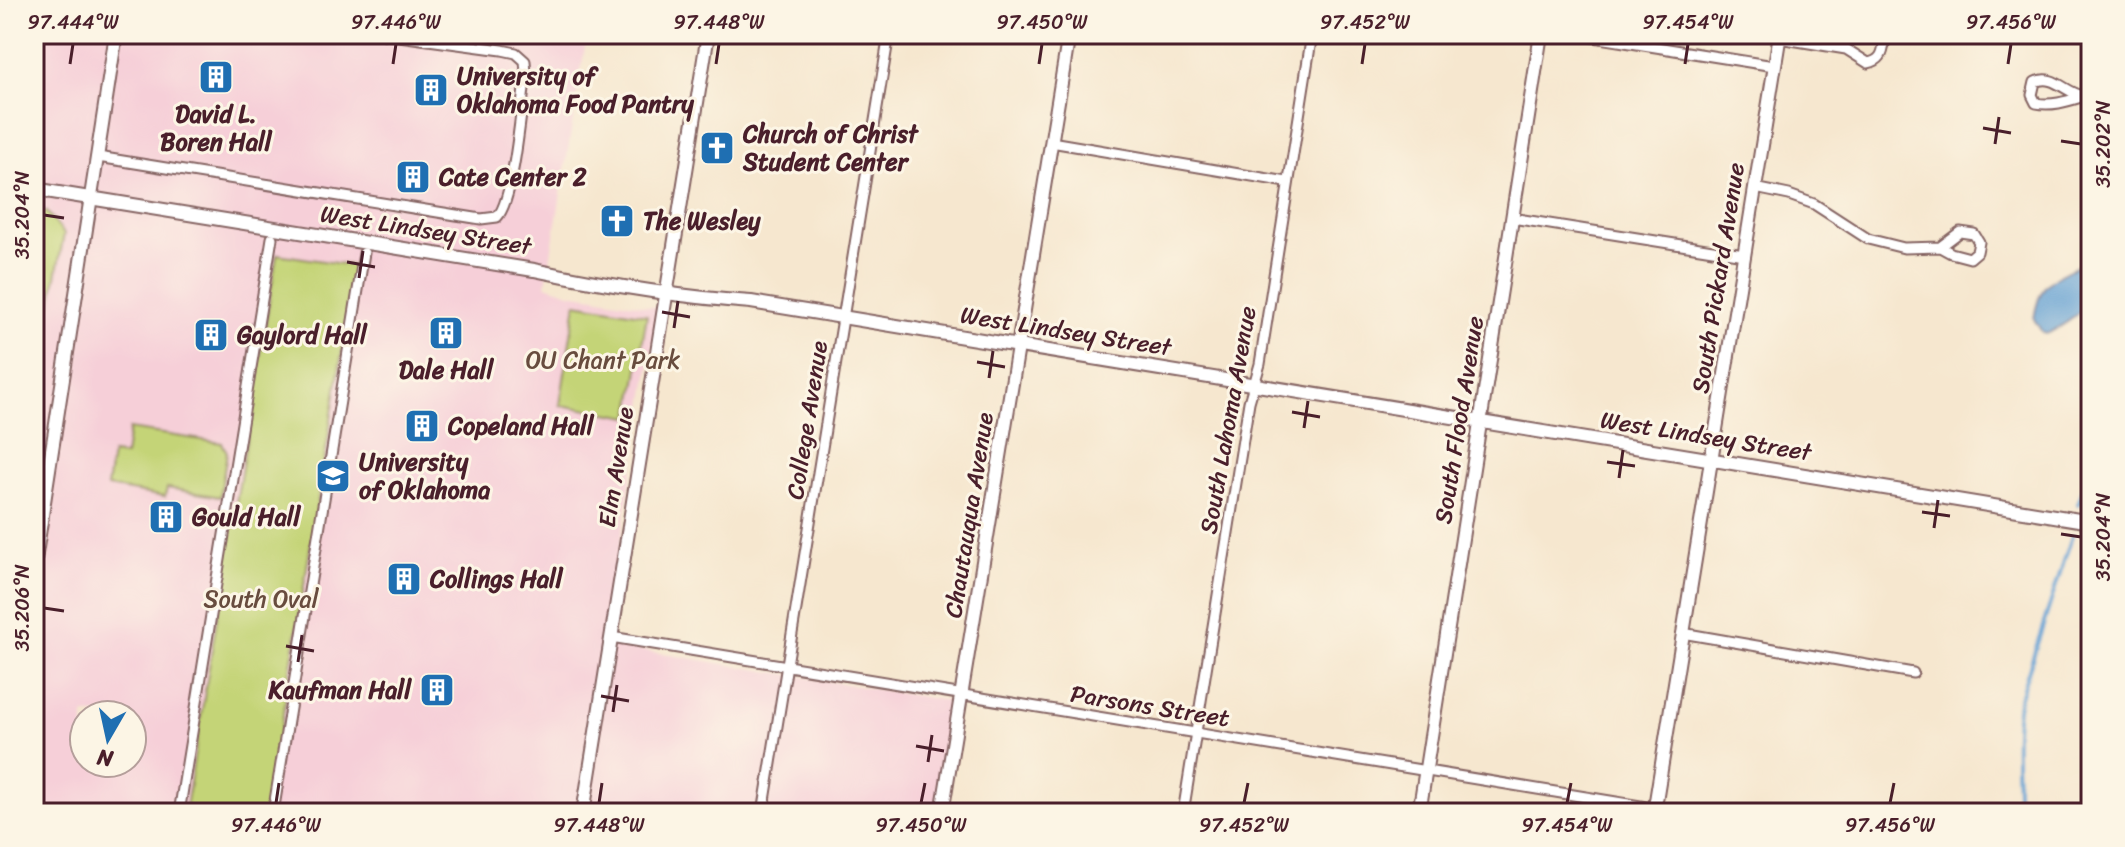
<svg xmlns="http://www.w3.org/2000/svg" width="2125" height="847" font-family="Sriracha,sans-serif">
	<rect width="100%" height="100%" fill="#fcf5e5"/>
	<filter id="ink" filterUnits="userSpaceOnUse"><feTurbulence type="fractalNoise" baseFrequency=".0125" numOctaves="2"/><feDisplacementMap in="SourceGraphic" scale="16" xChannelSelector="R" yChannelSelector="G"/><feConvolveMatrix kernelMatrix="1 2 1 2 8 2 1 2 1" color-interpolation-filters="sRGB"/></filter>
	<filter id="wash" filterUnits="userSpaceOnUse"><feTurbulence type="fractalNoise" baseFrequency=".006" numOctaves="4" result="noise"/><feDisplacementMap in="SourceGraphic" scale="32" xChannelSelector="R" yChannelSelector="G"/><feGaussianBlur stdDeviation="1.8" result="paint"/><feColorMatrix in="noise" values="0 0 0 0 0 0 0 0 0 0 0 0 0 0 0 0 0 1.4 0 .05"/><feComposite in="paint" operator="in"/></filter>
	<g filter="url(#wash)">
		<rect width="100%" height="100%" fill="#f6e7cf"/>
		<!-- built -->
		<path fill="#f6cfd8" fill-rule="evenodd" d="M34 34H587L546 285 570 293 659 308 604 644 954 702 936 813H34ZM84 715H132V763H84Z"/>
		<!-- green -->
		<g fill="#c4d477" stroke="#877a51" stroke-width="2">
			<path d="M34 209 47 212 64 234 34 395Z"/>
			<path d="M277 254 356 266 267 813H185Z"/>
			<path d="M576 303 647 315 630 417 560 405Z"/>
			<path d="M129 429 222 443 227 452 220 497 167 488 165 497 107 487 112 454 125 456Z"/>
		</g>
		<!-- water -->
		<path fill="#619fd3" stroke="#565f7f" stroke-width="2" d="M2091 257C2091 304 2091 309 2049 333L2042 332 2034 319C2041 272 2058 281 2091 257Z"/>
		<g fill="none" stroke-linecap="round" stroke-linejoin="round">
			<!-- stream -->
			<g stroke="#619fd3" stroke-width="4">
				<path d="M2078 504 2091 467"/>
				<path d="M2017 813C2018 774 2012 737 2020 697L2072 536"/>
			</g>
		</g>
	</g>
	<g filter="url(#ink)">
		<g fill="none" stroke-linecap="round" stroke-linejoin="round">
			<!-- street casing -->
			<g stroke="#866564" stroke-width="13">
				<g id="street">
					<path d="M1575 34 1774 66"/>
					<path d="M1820 34 1844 38 1861 34"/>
					<path d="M1779 38 1846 49 1868 63C1880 61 1883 54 1884 43L1875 34"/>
					<path d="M2084 96C2066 94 2054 73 2035 82L2032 95 2036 103C2055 107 2073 99 2091 94"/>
					<path d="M1051 142 1287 182"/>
					<path d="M98 157 481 219 497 217C514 201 522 100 526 72L525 61 516 53 502 50 384 34"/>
					<path d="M1755 188 1789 195 1814 204 1868 239 1904 248 1940 247 1951 253 1970 258 1977 252 1979 242 1974 234 1960 232 1940 247"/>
					<path d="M1512 218 1744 255"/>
					<path d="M1682 633 1913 673"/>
					<path d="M611 637 1683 813"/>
					<path d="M179 813 272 238"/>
					<path d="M273 813 364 253"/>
					<path d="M763 813 889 34"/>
					<path d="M1183 813 1249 402 1260 364 1312 34"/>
				</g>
			</g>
			<!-- secondary casing -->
			<g stroke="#866564" stroke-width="16">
				<g id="secondary">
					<path d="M34 189 534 270C606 285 677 297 751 302L2091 522"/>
					<path d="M34 567 116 34"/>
					<path d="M583 813 708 34"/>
					<path d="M942 813 1069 34"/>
					<path d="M1419 813 1541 34"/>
					<path d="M1654 813 1780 34"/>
				</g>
			</g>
			<!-- street -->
			<use href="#street" stroke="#fff" stroke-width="9"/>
			<!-- secondary -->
			<use href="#secondary" stroke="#fff" stroke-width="12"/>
		</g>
	</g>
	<!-- ticks -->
	<path fill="none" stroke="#4a1f2b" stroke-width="3" d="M70 64 73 44M393 64 396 44M716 64 719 44M1039 64 1042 44M1362 64 1365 44M1685 64 1688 44M2008 64 2011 44M1983 128 2011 133M2061 141 2081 144M1995 144 1999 117M44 215 64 218M347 262 375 267M359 278 363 251M662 312 690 317M674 328 678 301M977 362 1005 367M989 378 993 351M1292 412 1320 417M1304 428 1308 401M1607 462 1635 466M1619 478 1623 450M1922 512 1950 516M1934 528 1938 500M2061 534 2081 537M44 608 64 611M286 646 314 651M298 662 302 635M601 696 629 701M613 712 617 685M916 746 944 751M928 762 932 735M276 803 279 783M599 803 602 783M921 803 925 783M1244 803 1248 783M1567 803 1571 783M1890 803 1894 783"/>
	<!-- icons -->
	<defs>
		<g id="building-square" transform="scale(1.8)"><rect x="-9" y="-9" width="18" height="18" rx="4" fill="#1f6fb2" stroke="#fcf5e5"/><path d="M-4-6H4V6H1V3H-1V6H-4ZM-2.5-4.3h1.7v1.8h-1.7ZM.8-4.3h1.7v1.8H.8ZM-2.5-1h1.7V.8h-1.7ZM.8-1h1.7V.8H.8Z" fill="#fff"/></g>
		<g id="church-square" transform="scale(1.8)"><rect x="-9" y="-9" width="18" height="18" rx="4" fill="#1f6fb2" stroke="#fcf5e5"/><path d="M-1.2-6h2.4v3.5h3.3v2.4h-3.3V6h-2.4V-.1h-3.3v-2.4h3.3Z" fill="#fff"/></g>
		<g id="university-square" transform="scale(1.8)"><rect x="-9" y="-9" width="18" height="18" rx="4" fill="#1f6fb2" stroke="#fcf5e5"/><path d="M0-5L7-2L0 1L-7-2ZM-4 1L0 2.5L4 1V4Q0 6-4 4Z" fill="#fff"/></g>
	</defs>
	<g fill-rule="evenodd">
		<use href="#building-square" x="216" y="77"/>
		<use href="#building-square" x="431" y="90"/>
		<use href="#church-square" x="717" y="148"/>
		<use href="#building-square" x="413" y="177"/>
		<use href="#church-square" x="617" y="221"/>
		<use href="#building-square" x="446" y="333"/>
		<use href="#building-square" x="211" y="335"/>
		<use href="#building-square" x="422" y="426"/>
		<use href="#university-square" x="333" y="476"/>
		<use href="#building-square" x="166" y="517"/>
		<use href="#building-square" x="404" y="579"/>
		<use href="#building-square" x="437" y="690"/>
	</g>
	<g text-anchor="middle" stroke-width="6" stroke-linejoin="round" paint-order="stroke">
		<!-- poi labels -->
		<g font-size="24" font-weight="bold" fill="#4a1f2b" stroke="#fcf5e5" text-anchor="start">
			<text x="457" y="84">University of<tspan x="457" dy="28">Oklahoma Food Pantry</tspan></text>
			<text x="216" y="122" text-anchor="middle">David L.<tspan x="216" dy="28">Boren Hall</tspan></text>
			<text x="743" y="142">Church of Christ<tspan x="743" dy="28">Student Center</tspan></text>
			<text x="439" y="185">Cate Center 2</text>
			<text x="643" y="229">The Wesley</text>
			<text x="237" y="343">Gaylord Hall</text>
			<text x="446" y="378" text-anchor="middle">Dale Hall</text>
			<text x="448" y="434">Copeland Hall</text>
			<text x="359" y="470">University<tspan x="359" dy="28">of Oklahoma</tspan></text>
			<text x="192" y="525">Gould Hall</text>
			<text x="430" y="587">Collings Hall</text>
			<text x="411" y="698" text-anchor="end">Kaufman Hall</text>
		</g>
		<!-- street labels -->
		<g font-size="24" fill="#4a1f2b" stroke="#fcf5e5">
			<text transform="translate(426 230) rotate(9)" y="8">West Lindsey Street</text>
			<text transform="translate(1718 278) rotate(-81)" y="8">South Pickard Avenue</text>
			<text transform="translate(1066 331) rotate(9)" y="8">West Lindsey Street</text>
			<text transform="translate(807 420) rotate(-81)" y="8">College Avenue</text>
			<text transform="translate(1228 420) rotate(-80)" y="8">South Lahoma Avenue</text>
			<text transform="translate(1459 420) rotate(-81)" y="8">South Flood Avenue</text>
			<text transform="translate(1706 436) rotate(9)" y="8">West Lindsey Street</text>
			<text transform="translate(616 467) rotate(-81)" y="8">Elm Avenue</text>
			<text transform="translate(969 515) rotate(-81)" y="8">Chautauqua Avenue</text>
			<text transform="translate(1150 706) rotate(9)" y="8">Parsons Street</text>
		</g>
		<!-- park labels -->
		<g font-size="24" fill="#684c3e" stroke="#fcf5e5">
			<text x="603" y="368">OU Chant Park</text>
			<text x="261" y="607">South Oval</text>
		</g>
	</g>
	<!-- margin -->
	<rect width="2125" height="847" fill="none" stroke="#fcf5e5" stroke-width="88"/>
	<!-- north arrow -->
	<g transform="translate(108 739) rotate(189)"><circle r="38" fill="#fcf5e5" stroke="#b59f9b" stroke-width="2"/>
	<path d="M0-6L14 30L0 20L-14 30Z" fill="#1f6fb2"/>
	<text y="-12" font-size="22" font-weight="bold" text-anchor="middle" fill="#4a1f2b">N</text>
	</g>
	<rect x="44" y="44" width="2037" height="759" fill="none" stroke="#4a1f2b" stroke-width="3"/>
	<g font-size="20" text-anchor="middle" fill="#4a1f2b">
		<text x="73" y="29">97.444°W</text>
		<text x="396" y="29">97.446°W</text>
		<text x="719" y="29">97.448°W</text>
		<text x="1042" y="29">97.450°W</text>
		<text x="1365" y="29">97.452°W</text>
		<text x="1688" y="29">97.454°W</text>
		<text x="2011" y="29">97.456°W</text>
		<text transform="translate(2103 144) rotate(-90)" y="7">35.202°N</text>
		<text transform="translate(22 215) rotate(-90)" y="7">35.204°N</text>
		<text transform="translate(2103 537) rotate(-90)" y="7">35.204°N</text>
		<text transform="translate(22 608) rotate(-90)" y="7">35.206°N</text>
		<text x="276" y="832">97.446°W</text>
		<text x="599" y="832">97.448°W</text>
		<text x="921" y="832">97.450°W</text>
		<text x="1244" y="832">97.452°W</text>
		<text x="1567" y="832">97.454°W</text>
		<text x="1890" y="832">97.456°W</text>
	</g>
</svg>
